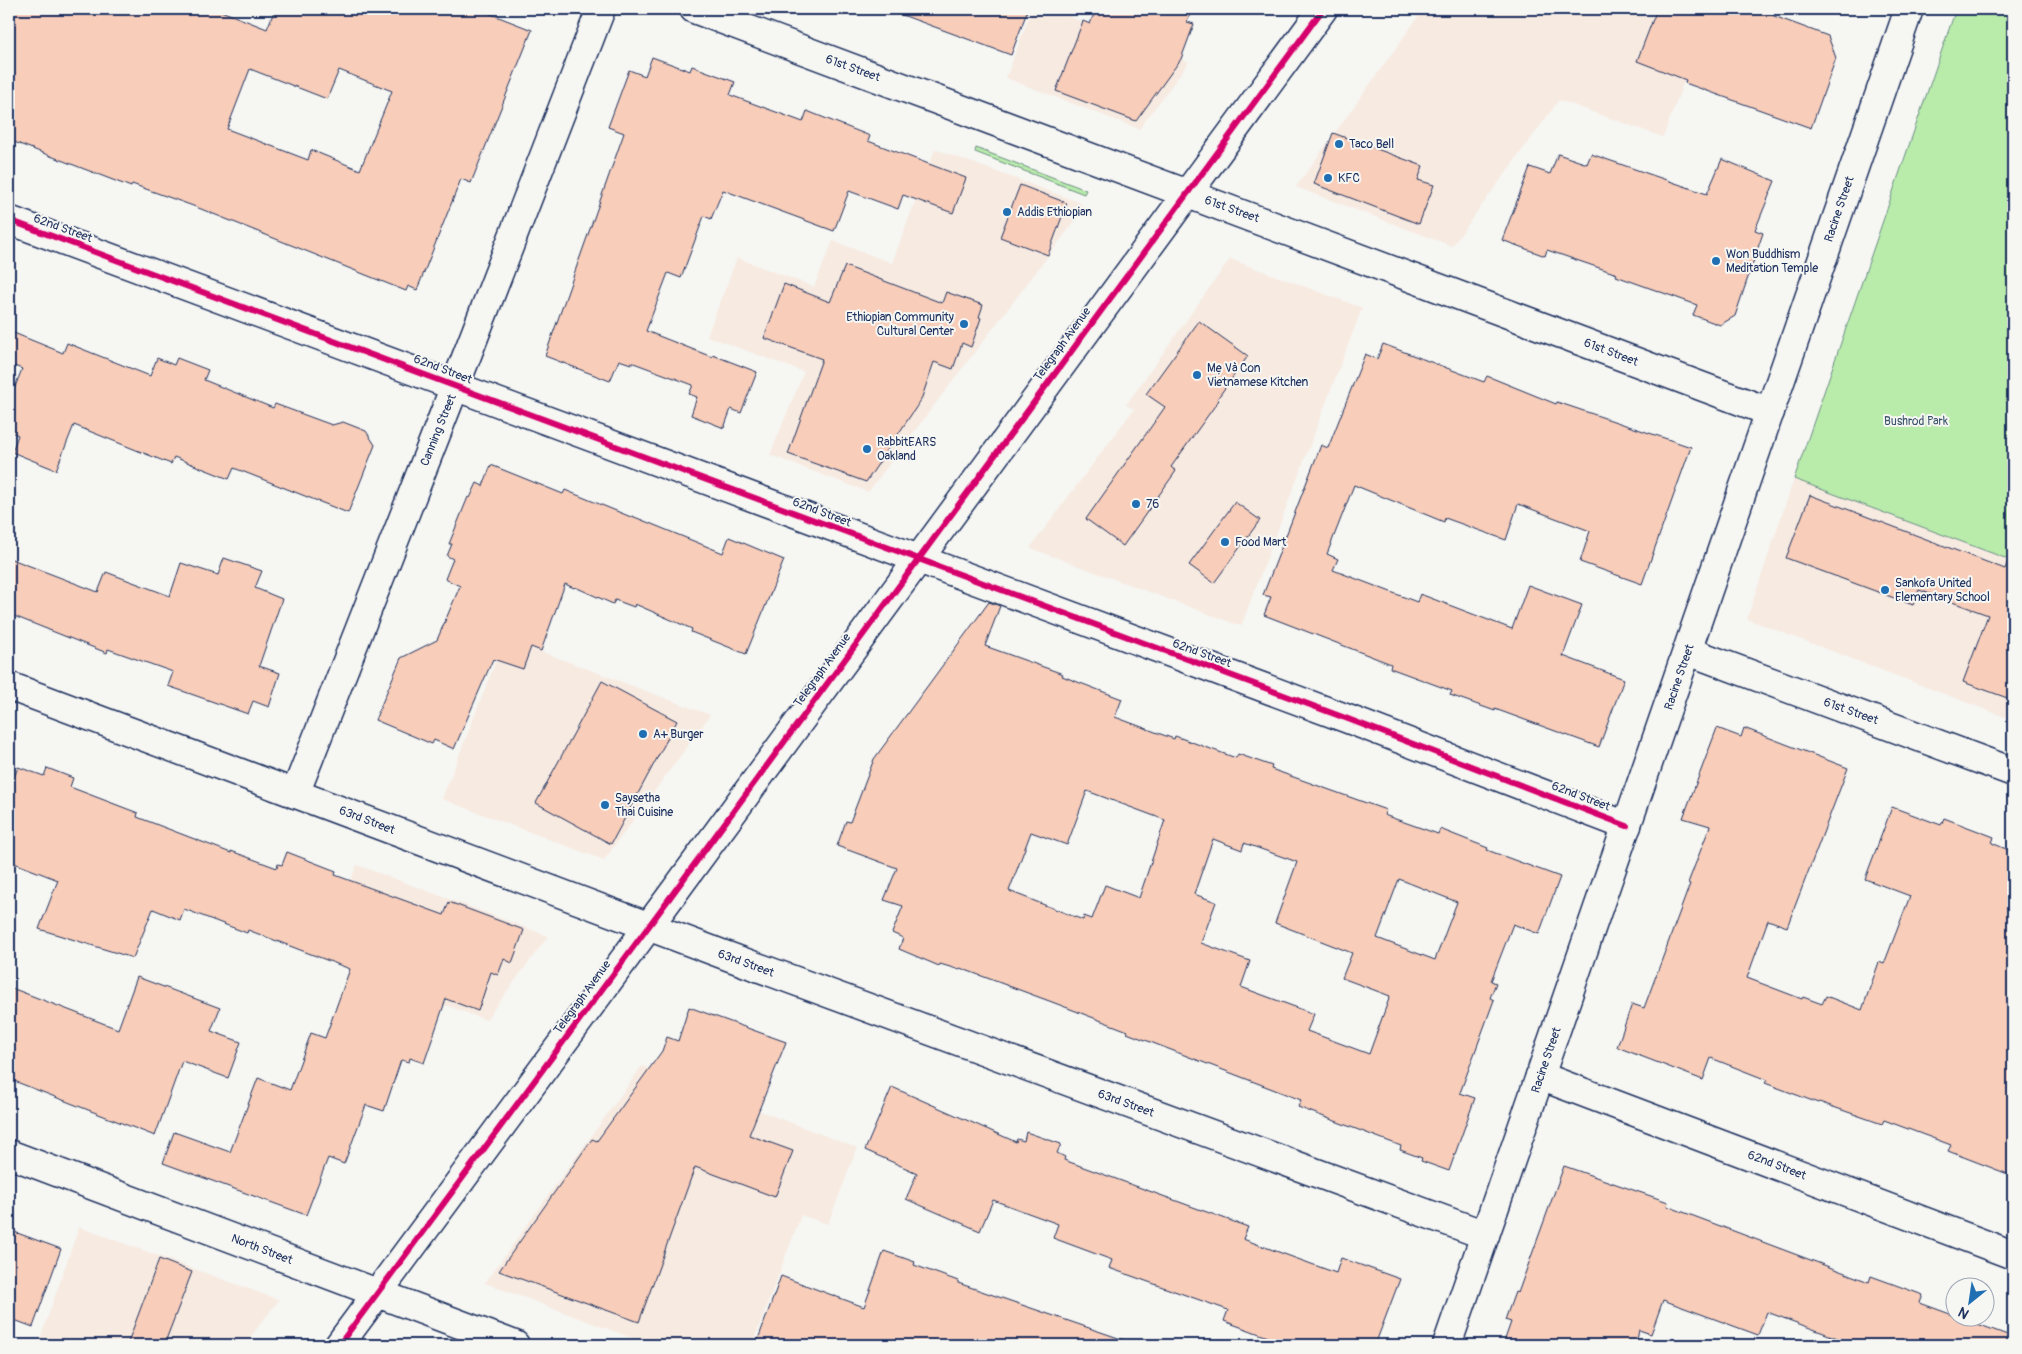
<svg xmlns="http://www.w3.org/2000/svg" width="2022" height="1354" font-family="Pangolin,sans-serif">
	<rect width="100%" height="100%" fill="#f6f6f2"/>
	<filter id="ink" filterUnits="userSpaceOnUse"><feTurbulence type="fractalNoise" baseFrequency=".02" numOctaves="2"/><feDisplacementMap in="SourceGraphic" scale="10" xChannelSelector="R" yChannelSelector="G"/><feConvolveMatrix kernelMatrix="1 2 1 2 8 2 1 2 1" color-interpolation-filters="sRGB"/></filter>
	<g filter="url(#ink)">
		<!-- built -->
		<g fill="#f7eae1">
			<path d="M1032 9H1073L1070 17 1189 62 1139 129 1006 78Z"/>
			<path d="M1424 9H1711L1663 137 1559 100 1452 246 1296 187Z"/>
			<path d="M935 149 1081 203 1084 209 868 492 770 455 804 372 707 336 737 258 814 287 833 241 892 263Z"/>
			<path d="M1230 259 1362 308 1241 626 1030 548 1134 409 1126 405Z"/>
			<path d="M1794 479 2013 561V720L1747 619Z"/>
			<path d="M505 638 710 715 604 860 442 799Z"/>
			<path d="M357 865 548 936 486 1020 320 958Z"/>
			<path d="M642 1066 857 1148 828 1224 801 1215 752 1345H651L485 1283Z"/>
			<path d="M79 1227 279 1300 244 1345H38Z"/>
		</g>
		<!-- green -->
		<g fill="#b9ebab" stroke="#6a8d84">
			<path d="M1956 9H2013V561L1794 479Z"/>
			<path d="M976 148 1086 190 1084 194 975 152Z"/>
		</g>
		<!-- building -->
		<g fill="#f8cdb9" stroke="#1b2f5e" fill-rule="evenodd">
			<path d="M9 9H216L267 29 275 9H478L532 30 471 183 461 179 417 290 408 286 406 291 196 207 132 184 131 187 9 140ZM250 69 327 99 339 70 392 91 360 170 311 150 308 160 227 129Z"/>
			<path d="M894 9H1028L1011 55 894 12Z"/>
			<path d="M1096 9H1192L1187 22 1194 24 1181 59 1136 121 1056 91 1083 21 1090 24Z"/>
			<path d="M1657 9H1755L1828 36 1836 58 1811 128 1685 83 1686 80 1637 61Z"/>
			<path d="M652 57 690 71 692 66 735 82 730 95 803 122 807 111 870 136 868 141 966 178 953 213 903 195 898 209 849 191 834 231 723 190 711 219 704 216 681 278 668 273 646 331 712 357 713 355 757 372 741 413 731 409 724 428 691 415 697 397 689 394 693 385 631 362V364L619 360 610 381 545 356 624 133 608 127 629 70 645 76Z"/>
			<path d="M1333 133 1423 166 1418 180 1434 185 1419 224 1314 184Z"/>
			<path d="M1558 154 1587 164 1591 154 1707 194 1722 159 1775 181 1755 230 1763 233 1735 316 1720 325 1693 315 1697 305 1616 276 1617 274 1547 250 1545 256 1502 240 1530 167 1550 174Z"/>
			<path d="M1020 185 1067 203 1048 255 1000 237Z"/>
			<path d="M845 266 942 303 946 292 983 305 979 317 981 318 971 347 962 343 953 369 934 362 921 400 866 482 788 454 822 359 764 338 784 284 830 302Z"/>
			<path d="M1199 321 1248 356 1217 399 1219 400 1171 467 1176 471 1123 546 1086 519 1165 407 1146 394Z"/>
			<path d="M9 331 63 353 67 343 150 376 157 358 174 365 177 358 208 370 204 380 273 408 275 404 332 425 343 422 366 431 375 445 348 513 234 468 229 479 174 457 171 464 74 425 56 470 12 452 18 435 9 431V402L22 369 9 364Z"/>
			<path d="M1383 344 1484 382 1487 376 1556 404 1557 402 1691 447 1642 584 1580 562 1590 531 1518 504 1506 540 1445 518 1444 522 1354 485 1327 554 1338 559 1333 570 1417 602 1420 594 1512 629 1528 585 1582 605 1563 656 1624 679 1599 747 1495 709V711L1450 695 1452 691 1390 668 1391 664 1264 615 1271 597 1263 595 1321 445 1328 448 1365 354 1377 359Z"/>
			<path d="M491 465 563 494 565 490 631 517 632 516 723 553 729 537 784 560 746 654 691 632 692 629 635 604 634 607 615 600 613 604 575 587 574 588 565 584 541 651 531 647 523 669 493 659 454 749 434 740 432 744 375 720 401 658 437 640 460 586 445 579 453 559 447 556 452 544H449L468 497 470 498 477 483 483 486Z"/>
			<path d="M1810 495 2005 569 2010 556H2013V700L1963 682 1988 615 1919 590 1913 605 1786 558Z"/>
			<path d="M1235 502 1260 520 1214 583 1189 565Z"/>
			<path d="M9 558 98 592 106 572 170 596 181 563 218 575 224 558 262 571 255 588 282 599 259 666 280 673 269 707 253 701 248 714 168 686 173 672 108 649 107 653 9 614Z"/>
			<path d="M989 602 1000 606 985 646 1063 674 1062 676 1122 699 1115 717 1174 739 1175 736 1236 758 1238 754 1272 766 1271 769 1386 810 1384 815 1438 834 1440 829 1488 848 1487 850 1560 877 1539 934 1513 924 1491 981 1496 983 1490 998 1494 1000 1460 1093 1475 1098 1449 1171 1421 1161 1422 1158 1400 1150 1401 1146 1298 1107 1301 1100 1127 1033 1128 1031 1052 1002 960 968V970L940 964 939 966 899 949 903 938 892 933 903 906 884 900 897 868 837 846 846 821 850 822 874 759ZM1087 791 1165 820 1139 898 1105 885 1092 919 1084 916 1083 920 1009 891 1031 832 1067 845ZM1213 839 1242 850 1244 843 1297 862 1275 923 1352 953 1342 978 1390 996 1369 1054 1307 1031 1314 1014 1241 987 1250 961 1201 943 1216 902 1194 894ZM1399 879 1457 902 1435 960 1377 938Z"/>
			<path d="M602 681 677 721 611 844 536 803Z"/>
			<path d="M1717 728 1741 737 1744 728 1848 768 1787 927 1768 920 1747 978 1802 999 1803 997 1822 1004 1826 996 1862 1010 1879 962 1884 964 1910 896 1865 879 1892 807 1941 825 1944 818 1994 837 1992 843 2013 852V1176L1948 1151 1951 1145 1884 1120 1882 1124 1819 1102 1818 1103 1765 1083 1767 1080 1711 1058 1703 1080 1617 1047 1632 1004 1644 1008 1690 884 1688 883 1710 826 1683 818Z"/>
			<path d="M18 767 44 776 47 768 73 778 70 787 138 813 137 817 231 853V851L277 868 278 864 282 865 287 852 336 871 335 875 444 915 449 902 524 930 512 963 504 959 498 975 491 972 478 1011 446 999 424 1063 410 1058 409 1062 401 1060 384 1111 366 1105 344 1164 328 1158 306 1215 163 1163 174 1132 230 1152 258 1078 290 1090 311 1033 325 1038 350 969 248 930 247 933 184 909 180 920 153 909 133 958 39 929 58 880 9 861V791Z"/>
			<path d="M137 977 220 1008 211 1031 241 1042 228 1078 182 1061 155 1136 9 1079V987L118 1029Z"/>
			<path d="M689 1007 786 1042 749 1135 793 1151 775 1197 695 1167 639 1322 499 1271 592 1139 597 1141 662 1051 667 1037 678 1041Z"/>
			<path d="M892 1087 1016 1142 1017 1139 1024 1141 1026 1132 1061 1144 1057 1153 1065 1157 1064 1160 1248 1227 1243 1239 1336 1273 1341 1258 1400 1279 1375 1345H1290L1224 1321 1228 1310 1109 1268 1112 1260 1053 1238 1058 1224 993 1200 980 1231 906 1199 917 1173 865 1150Z"/>
			<path d="M1564 1166 1668 1202 1667 1206 1869 1282 1871 1276 1923 1295 1920 1303 2013 1337V1345H1856L1767 1312 1758 1335 1663 1300 1651 1334 1639 1330 1636 1345H1503L1511 1322 1505 1320 1515 1292 1518 1293Z"/>
			<path d="M9 1230 61 1249 33 1327 9 1318Z"/>
			<path d="M884 1251 915 1262 914 1265 958 1281V1283L1127 1341 1126 1345H756L781 1276 864 1307Z"/>
			<path d="M159 1259 192 1272 164 1345H127Z"/>
		</g>
		<g fill="none" stroke-linecap="round" stroke-linejoin="round">
			<!-- street casing -->
			<g stroke="#1b2f5e" stroke-width="31">
				<g id="street">
					<path d="M694 9 1770 412"/>
					<path d="M9 220 1348 719 1627 826"/>
					<path d="M1688 651 2013 772"/>
					<path d="M9 686 722 954 1485 1235"/>
					<path d="M295 794 455 386 601 9"/>
					<path d="M1540 1076 2013 1255"/>
					<path d="M9 1154 515 1345"/>
					<path d="M1447 1345 1909 9"/>
				</g>
			</g>
			<!-- secondary casing -->
			<g stroke="#1b2f5e" stroke-width="31">
				<path id="secondary" d="M339 1345 674 892 1323 9"/>
			</g>
			<!-- street -->
			<use href="#street" stroke="#f6f6f2" stroke-width="28"/>
			<!-- secondary -->
			<use href="#secondary" stroke="#f6f6f2" stroke-width="28"/>
			<!-- cycleway casing -->
			<g stroke="#f6f6f2" stroke-width="9">
				<g id="cycleway">
					<path d="M9 220 1348 719 1627 826"/>
					<path d="M339 1345 674 892 1323 9"/>
				</g>
			</g>
			<!-- cycleway -->
			<use href="#cycleway" stroke="#d6006c" stroke-width="6"/>
		</g>
	</g>
	<!-- markers -->
	<g fill="#1f6fb2" stroke="#f6f6f2" stroke-width="2">
		<circle cx="1339" cy="144" r="5"/>
		<circle cx="1328" cy="178" r="5"/>
		<circle cx="1007" cy="212" r="5"/>
		<circle cx="1716" cy="261" r="5"/>
		<circle cx="964" cy="324" r="5"/>
		<circle cx="1197" cy="375" r="5"/>
		<circle cx="867" cy="449" r="5"/>
		<circle cx="1136" cy="504" r="5"/>
		<circle cx="1225" cy="542" r="5"/>
		<circle cx="1885" cy="590" r="5"/>
		<circle cx="643" cy="734" r="5"/>
		<circle cx="605" cy="805" r="5"/>
	</g>
	<g text-anchor="middle" stroke-width="4" stroke-linejoin="round" paint-order="stroke">
		<!-- street labels -->
		<g font-size="12" fill="#1b2f5e" stroke="#f6f6f2">
			<text transform="translate(853 68) rotate(20)" y="4">61st Street</text>
			<text transform="translate(1232 209) rotate(20)" y="4">61st Street</text>
			<text transform="translate(1839 209) rotate(-71)" y="4">Racine Street</text>
			<text transform="translate(63 228) rotate(20)" y="4">62nd Street</text>
			<text transform="translate(1062 344) rotate(-54)" y="4">Telegraph Avenue</text>
			<text transform="translate(1611 352) rotate(21)" y="4">61st Street</text>
			<text transform="translate(443 369) rotate(21)" y="4">62nd Street</text>
			<text transform="translate(438 430) rotate(-68)" y="4">Canning Street</text>
			<text transform="translate(822 512) rotate(21)" y="4">62nd Street</text>
			<text transform="translate(1202 653) rotate(20)" y="4">62nd Street</text>
			<text transform="translate(822 670) rotate(-54)" y="4">Telegraph Avenue</text>
			<text transform="translate(1679 677) rotate(-71)" y="4">Racine Street</text>
			<text transform="translate(1851 711) rotate(20)" y="4">61st Street</text>
			<text transform="translate(1581 796) rotate(21)" y="4">62nd Street</text>
			<text transform="translate(367 820) rotate(21)" y="4">63rd Street</text>
			<text transform="translate(746 963) rotate(20)" y="4">63rd Street</text>
			<text transform="translate(582 997) rotate(-54)" y="4">Telegraph Avenue</text>
			<text transform="translate(1546 1060) rotate(-71)" y="4">Racine Street</text>
			<text transform="translate(1126 1103) rotate(20)" y="4">63rd Street</text>
			<text transform="translate(1777 1165) rotate(21)" y="4">62nd Street</text>
			<text transform="translate(262 1249) rotate(21)" y="4">North Street</text>
		</g>
		<!-- poi labels -->
		<g font-size="12" fill="#1b2f5e" stroke="#f6f6f2" text-anchor="start">
			<text x="1349" y="148">Taco Bell</text>
			<text x="1338" y="182">KFC</text>
			<text x="1017" y="216">Addis Ethiopian</text>
			<text x="1726" y="258">Won Buddhism<tspan x="1726" dy="14">Meditation Temple</tspan></text>
			<text x="954" y="321" text-anchor="end">Ethiopian Community<tspan x="954" dy="14">Cultural Center</tspan></text>
			<text x="1207" y="372">Mẹ Và Con<tspan x="1207" dy="14">Vietnamese Kitchen</tspan></text>
			<text x="877" y="446">RabbitEARS<tspan x="877" dy="14">Oakland</tspan></text>
			<text x="1146" y="508">76</text>
			<text x="1235" y="546">Food Mart</text>
			<text x="1895" y="587">Sankofa United<tspan x="1895" dy="14">Elementary School</tspan></text>
			<text x="653" y="738">A+ Burger</text>
			<text x="615" y="802">Saysetha<tspan x="615" dy="14">Thai Cuisine</tspan></text>
		</g>
		<!-- park labels -->
		<g font-size="12" fill="#3b556d" stroke="#f6f6f2">
			<text x="1916" y="425">Bushrod Park</text>
		</g>
	</g>
	<!-- margin -->
	<rect width="2022" height="1354" fill="none" stroke="#f6f6f2" stroke-width="30"/>
	<rect x="15" y="15" width="1992" height="1324" fill="none" stroke="#1b2f5e" stroke-width="2" filter="url(#ink)"/>
	<!-- north arrow -->
	<g transform="translate(1970 1302) rotate(210)"><circle r="24" fill="#f6f6f2" stroke="#9ea6b7"/>
	<path d="M0-4L9 19L0 12L-9 19Z" fill="#1f6fb2"/>
	<text y="-8" font-size="14" font-weight="bold" text-anchor="middle" fill="#1b2f5e">N</text>
	</g>
</svg>
